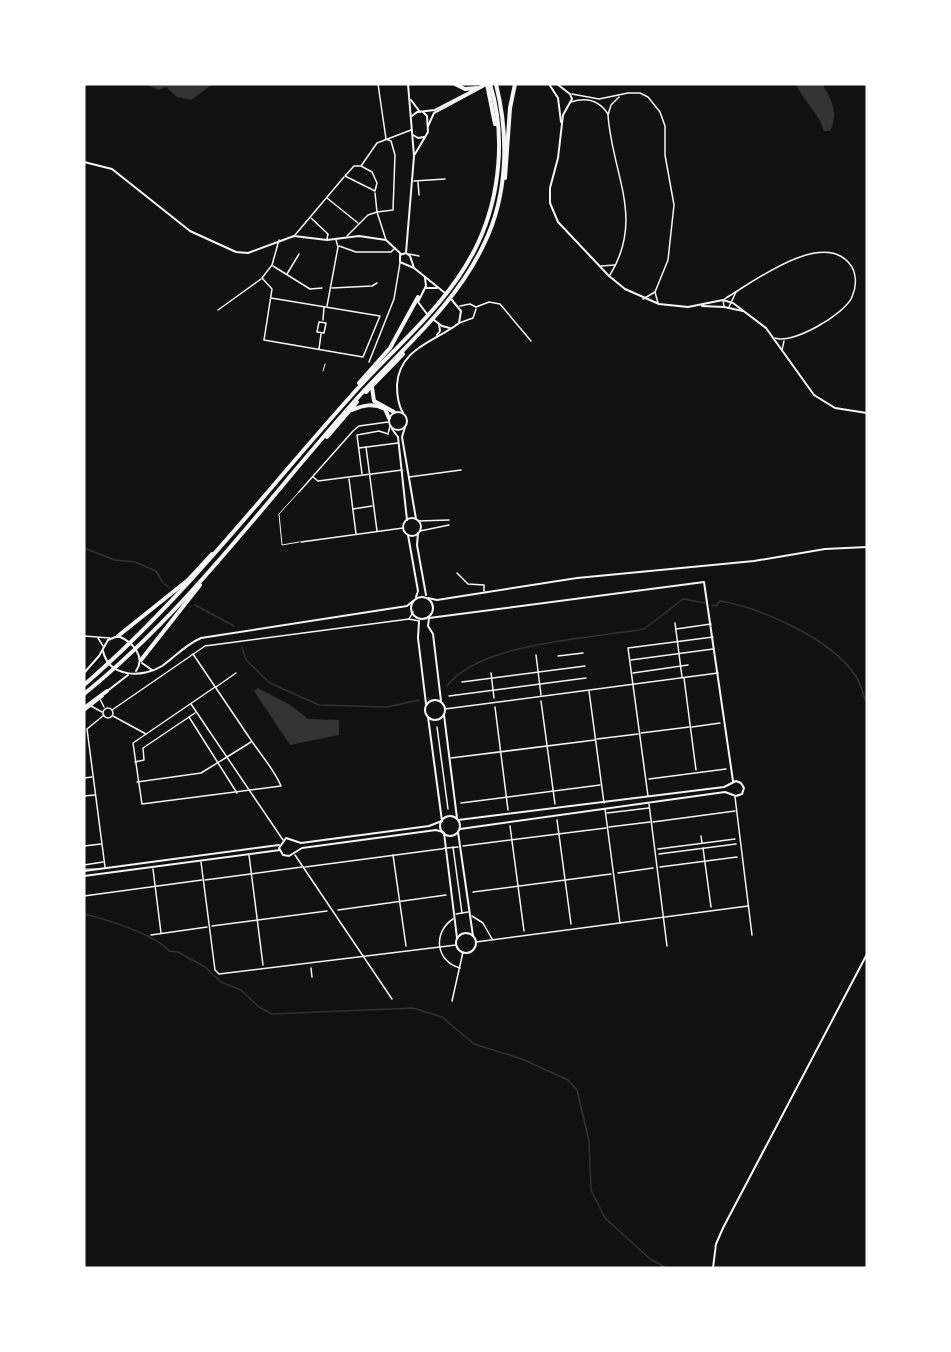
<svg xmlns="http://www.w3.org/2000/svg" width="951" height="1352" font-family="'Source Sans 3',sans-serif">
	<rect width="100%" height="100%" fill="#111"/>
	<!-- water -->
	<g fill="#333">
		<path d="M145 84H213L191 100 177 97 166 87 159 90Z"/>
		<path d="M796 84H822C832 99 839 114 830 131H824C819 113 803 101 796 84Z"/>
		<path d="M258 688 292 706 308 719 339 720V735L290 745 254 691Z"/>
	</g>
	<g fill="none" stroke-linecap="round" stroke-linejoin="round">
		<!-- stream -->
		<g stroke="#333" stroke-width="1.5">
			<path d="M84 548 115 560 135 562 156 571 163 583 170 588"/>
			<path d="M195 605 234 626"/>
			<path d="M712 605 716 606 720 601C761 608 830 638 855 675 861 683 863 695 867 704"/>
			<path d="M242 647 246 660 270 683 319 705 387 707 419 700"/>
			<path d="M447 686C479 642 592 639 643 629 647 628 676 604 683 599L705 603"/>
			<path d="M84 914C106 919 156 935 169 951L178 952 205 967 221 982 241 990 259 1007 272 1014 413 1008 442 1017 474 1044 522 1059 568 1080 577 1090 589 1141 591 1190 605 1218 650 1259 667 1268"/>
		</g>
		<!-- service -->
		<g stroke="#f5f5f5" stroke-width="1">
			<path d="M323 371 325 364"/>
			<path d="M299 542 282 545 279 514 299 492"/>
			<path d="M84 869H97"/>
		</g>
		<!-- pedestrian -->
		<g stroke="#f5f5f5" stroke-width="1.5">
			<path d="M311 218 328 234 327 239"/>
			<path d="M323 320 324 307"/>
			<path d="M319 322 326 323 324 333 317 332Z"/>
			<path d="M319 349 321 334"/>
			<path d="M536 655 541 695"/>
			<path d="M216 687 236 673"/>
			<path d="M541 701 555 804"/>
			<path d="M495 707 508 810"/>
			<path d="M189 717 237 793"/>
			<path d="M437 727 448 809"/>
			<path d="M692 727 720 723"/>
			<path d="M641 733 689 727"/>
			<path d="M597 739 638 734"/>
			<path d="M451 758 595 740"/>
			<path d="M135 762 144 760 143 748 195 713"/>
			<path d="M649 779 726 769"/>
			<path d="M137 782 201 773 227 757"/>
			<path d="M461 803 600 785"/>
			<path d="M607 813 649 808"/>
			<path d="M557 820 571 924"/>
			<path d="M653 822 735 811"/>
			<path d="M510 826 524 931"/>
			<path d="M609 827 650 822"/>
			<path d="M701 836 702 843"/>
			<path d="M463 846 606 828"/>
			<path d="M453 847 462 913"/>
			<path d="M447 848 458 847"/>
			<path d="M703 848 711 907"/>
			<path d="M442 849 445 848"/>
			<path d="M658 849 735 839"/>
			<path d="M659 854 736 844"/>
			<path d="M249 855 263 965"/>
			<path d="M393 855 406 946"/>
			<path d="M305 867 441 849"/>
			<path d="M660 867 737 857"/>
			<path d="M153 869 161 933"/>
			<path d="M618 873 653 868"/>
			<path d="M205 880 302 867"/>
			<path d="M473 892 611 874"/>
			<path d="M84 896 202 880"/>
			<path d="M338 910 446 895"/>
			<path d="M456 914 468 912"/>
			<path d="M212 926 327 911"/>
			<path d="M151 935 207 927"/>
			<path d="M311 968 312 977"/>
		</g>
		<!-- minor -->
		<g stroke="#f5f5f5" stroke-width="1.5">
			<path d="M378 84 386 139 391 141 395 155 393 210 377 212 386 240"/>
			<path d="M572 94 599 99 628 93H640L648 97 660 112 665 126V155L674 205 668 260 655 292 658 303"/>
			<path d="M571 102C586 97 599 100 608 114"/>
			<path d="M361 166H354L345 176 375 191 377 183 372 172 361 166 377 143 411 130"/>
			<path d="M414 181 445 179"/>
			<path d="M418 182 419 195"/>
			<path d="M327 198 358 223"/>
			<path d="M295 235 344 177"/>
			<path d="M347 236 368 215 377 212 375 193"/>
			<path d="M339 246 356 252H391L395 248"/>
			<path d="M409 254 419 256"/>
			<path d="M273 266 310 289 322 288"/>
			<path d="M601 266 615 265"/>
			<path d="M287 274 299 254"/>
			<path d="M610 275C645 218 612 174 608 115L611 105 619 97"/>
			<path d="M332 288 372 286 377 283"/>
			<path d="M271 298 380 316 363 357 264 340 272 289 262 278 272 265 279 240"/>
			<path d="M643 299 655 292"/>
			<path d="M327 306 338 247 336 240"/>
			<path d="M460 306 470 304 476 307 489 302 500 304 531 341"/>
			<path d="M724 306 723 300 726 298C753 282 821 230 849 263 857 272 857 286 852 297 845 314 792 345 775 338"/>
			<path d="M729 307 736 292"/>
			<path d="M218 310 261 279"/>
			<path d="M459 323 473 318 476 309"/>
			<path d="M782 350 784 341"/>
			<path d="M369 362 394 299 400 263"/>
			<path d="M366 447 377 531"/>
			<path d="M359 448 398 443"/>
			<path d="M362 474 357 435 379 431 388 434 390 426"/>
			<path d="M313 477 318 481 402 470"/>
			<path d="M409 477 461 470"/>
			<path d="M349 479 356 534"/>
			<path d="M299 492 353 431 359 426 388 422"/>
			<path d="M353 509 372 506"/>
			<path d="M418 521 449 520"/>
			<path d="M420 531 449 525"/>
			<path d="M301 542 403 528"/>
			<path d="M457 573 468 584 484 585V591"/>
			<path d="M409 619 413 612"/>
			<path d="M675 623 682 677"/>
			<path d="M676 629 711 624"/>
			<path d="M84 636 110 638"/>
			<path d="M98 638 103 646"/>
			<path d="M193 654C213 684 233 713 253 743 262 756 275 771 281 786L142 804 133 743 215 687"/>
			<path d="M558 656 583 653"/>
			<path d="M631 660 713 649"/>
			<path d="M491 673 494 698"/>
			<path d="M633 673 688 665"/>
			<path d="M684 678 696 770"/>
			<path d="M462 682 585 666"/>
			<path d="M589 691 604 803"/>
			<path d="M449 696 586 678"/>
			<path d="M100 699 104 707"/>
			<path d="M191 704 283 840"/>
			<path d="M91 706 102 712"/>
			<circle cx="108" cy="713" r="5"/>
			<path d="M445 709 718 673"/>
			<path d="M112 710 205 646 409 619 419 621"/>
			<path d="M104 715 87 729 105 867"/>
			<path d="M113 716 146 734"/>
			<path d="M227 757 251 742"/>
			<path d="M84 778 92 777"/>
			<path d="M84 796 95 795"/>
			<path d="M648 796 628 648 713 637"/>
			<path d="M735 797 752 935"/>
			<path d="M649 804 667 946"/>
			<path d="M605 809 620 923"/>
			<path d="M84 846 101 844"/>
			<path d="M295 855 392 999"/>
			<path d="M201 862 215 970 219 974 456 945"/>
			<path d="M84 865 103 862"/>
			<path d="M472 916 483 923 492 939"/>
			<path d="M453 919C433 932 435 961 460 968"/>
			<path d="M476 942 748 906"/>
			<path d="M452 1001 463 952"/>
		</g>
		<!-- tertiary -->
		<g stroke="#f5f5f5" stroke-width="2">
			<path d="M549 84 558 98 561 122"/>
			<path d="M557 84 570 94 572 99 563 115 558 158 550 188V203L558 222 609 276 625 289 659 304 688 307 723 300 733 303 766 328 814 395 835 408 867 413"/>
			<path d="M411 100 420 112"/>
			<path d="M412 116 417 112 435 110 485 84"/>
			<path d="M428 126 434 113 488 84"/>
			<path d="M413 135 418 138 424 137"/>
			<path d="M415 154 428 132 427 116 423 112"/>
			<path d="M84 162 112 169 190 231 236 252 248 253 294 236 327 240 359 236 386 240 401 254"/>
			<path d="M406 253 400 255V262L414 268 445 293"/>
			<path d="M406 253 414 156 408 84"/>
			<path d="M406 253 410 256 414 268"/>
			<path d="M425 278 426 286 418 302 427 314"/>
			<path d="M426 288H437"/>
			<path d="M702 306 724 307 743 311"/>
			<path d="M434 320 442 326 450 328"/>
			<path d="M437 335 440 331 439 324"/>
			<circle cx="398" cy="421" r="9"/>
			<path d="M403 413C398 405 397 395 397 385 399 348 435 342 459 323L461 311 451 299"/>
			<path d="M405 427 402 437 416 519"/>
			<path d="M392 429 398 437 407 520"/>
			<circle cx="412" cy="527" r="9"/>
			<path d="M418 533 417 545 426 595"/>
			<path d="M408 535 418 591 416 597"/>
			<circle cx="422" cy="608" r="11"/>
			<path d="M428 598 437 600 577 578 754 561 825 549 867 547"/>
			<path d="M419 621 418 638 426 704"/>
			<path d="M103 651C109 678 143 678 162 666 176 656 185 645 201 638L407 606 413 601"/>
			<path d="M142 663 152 670"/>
			<path d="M84 673 99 656 108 640 118 636C133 642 146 657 136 671"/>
			<path d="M106 692 128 675"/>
			<circle cx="435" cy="710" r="10"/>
			<path d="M441 701 433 634 428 626 429 618 704 582 733 781"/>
			<path d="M84 711 103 696"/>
			<path d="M444 715 457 818"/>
			<path d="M428 717 442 821"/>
			<circle cx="450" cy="826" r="10"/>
			<path d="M458 820 724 787 736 781 741 783 744 788 742 794 736 796 725 792 460 829"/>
			<path d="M442 821 429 826 301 843 286 838 279 848 283 855 289 856 302 848 436 830 443 832"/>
			<path d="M458 832 473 936"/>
			<path d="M444 833 457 938"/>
			<path d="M84 871 279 845"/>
			<path d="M84 876 280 850"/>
			<circle cx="466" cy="943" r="10"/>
			<path d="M713 1268 716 1244 723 1228 867 954"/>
		</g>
		<!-- motorway -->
		<g stroke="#f5f5f5" stroke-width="4">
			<path d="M455 84 465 89 477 88"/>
			<path d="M487 84 495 124"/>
			<path d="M505 178 510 108 515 84"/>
			<path d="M359 383 390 348 418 297"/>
			<path d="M372 387 374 401 394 412"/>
			<path d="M366 392 403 354"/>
			<path d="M352 410C364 405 373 403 385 409L389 418"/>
			<path d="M327 437 357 402"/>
			<path d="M118 636 188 580 212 554"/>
			<path d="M141 660 200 585"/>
			<path d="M84 685C184 599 263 494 351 396 395 346 449 305 478 243 500 196 506 134 490 84"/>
			<path d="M84 694C187 611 265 502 352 404 398 352 454 308 484 244 508 195 509 136 496 84"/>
			<path d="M84 708 107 691"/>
		</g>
	</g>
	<!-- border -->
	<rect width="951" height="1352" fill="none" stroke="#ffffff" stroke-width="171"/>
</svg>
